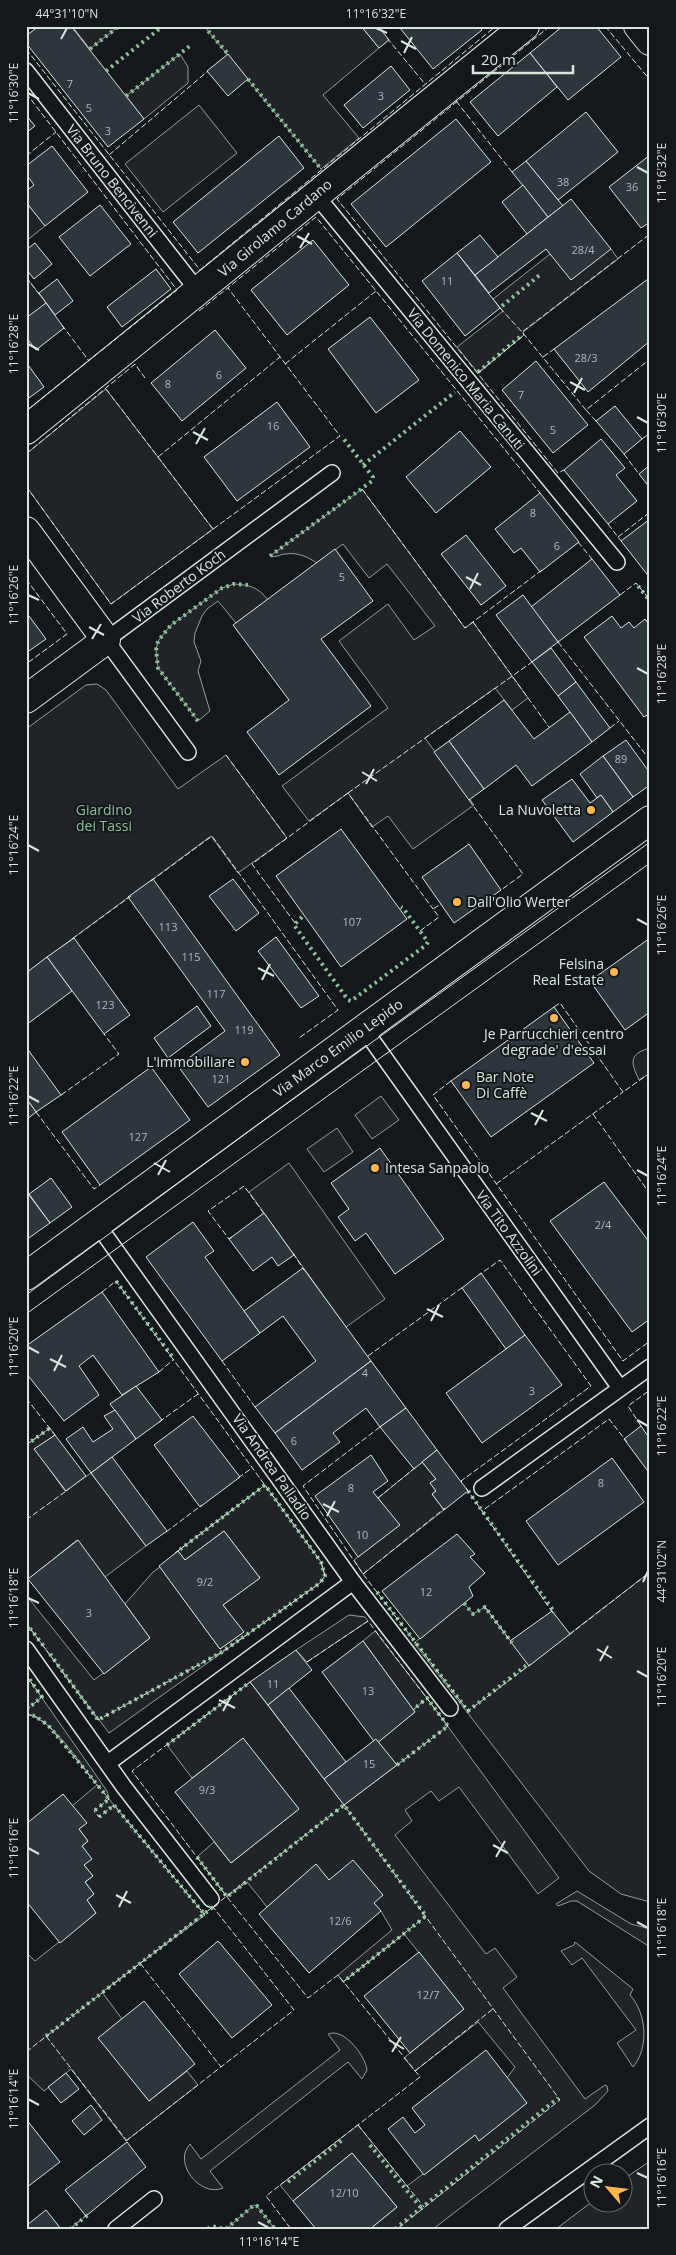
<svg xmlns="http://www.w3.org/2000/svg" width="676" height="2255" font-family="'Open Sans',sans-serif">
	<rect width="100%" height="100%" fill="#14181c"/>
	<!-- green -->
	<g fill="#202428" stroke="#939e99">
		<path d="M72 26H119L90 49Z"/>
		<path d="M204 26H361L379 48 323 95 359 138 321 169Z"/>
		<path d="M180 54 188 67V83L144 119 126 96Z"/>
		<path d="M199 105 237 153 163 212 125 164Z"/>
		<path d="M26 202 45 226 26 241Z"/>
		<path d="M611 249 618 259 523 332 524 335 478 373 457 347 503 311 493 299 550 254Z"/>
		<path d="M26 277 46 303 28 317 26 315Z"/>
		<path d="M106 389 213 529 111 604 26 486V454Z"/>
		<path d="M362 489 465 628 473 622 528 698 512 710 495 688 425 738 474 805 413 849 388 816 372 827 348 793 309 821 282 786 388 708 339 641 388 604 414 640 435 626 387 564 369 578 343 544 317 563C308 557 297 552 286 554 280 554 276 558 270 556Z"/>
		<path d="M234 584C250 585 258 587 268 600L236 623 218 601 207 609 202 616 195 633 194 642 201 661 198 671 210 711 198 721 158 668 156 650 158 641 171 625 222 588Z"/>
		<path d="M97 684 106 690 178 789 226 755 287 838 238 873 211 836 26 973V729L86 685Z"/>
		<path d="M650 1048V1073L639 1080C631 1063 628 1054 650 1048Z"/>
		<path d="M381 1096 399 1120 372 1139 355 1115Z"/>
		<path d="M337 1128 353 1152 324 1172 307 1149Z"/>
		<path d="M289 1163 385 1299 346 1327 249 1192Z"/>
		<path d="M50 1428 55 1435 35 1449 65 1491 91 1473 146 1546 105 1577 77 1540 26 1581V1445Z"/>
		<path d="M422 1462 436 1479 431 1483 436 1491 432 1494 444 1510 363 1574 354 1560 399 1525 378 1498Z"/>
		<path d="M265 1485 321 1562 325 1576 320 1583 109 1733 26 1623V1595L94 1680 150 1638 125 1604 153 1572 160 1567 220 1649 243 1632 223 1605 260 1578 224 1531 185 1560 178 1551Z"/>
		<path d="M650 1572V1902L621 1894 589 1871 414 1643 464 1603 473 1614 485 1607 529 1665Z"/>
		<path d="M349 1615 365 1617 368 1621 307 1662 296 1650Z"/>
		<path d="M375 1631 427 1698 559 1878 538 1894 459 1787 439 1801 431 1791 405 1810 412 1821 395 1835 486 1954 495 1948 517 1977 503 1988 585 2099 605 2085 607 2086 608 2091 595 2105 433 2229H370L397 2207 352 2153 293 2201 280 2185 358 2125 407 2186 475 2135 479 2140 507 2078 515 2067 478 2022 415 2071 404 2058 464 2009 404 1934 343 1982 338 1975 392 1930 381 1911 329 1880 316 1865 267 1907 247 1882 227 1897 197 1857 214 1842 231 1863 299 1809 243 1739 192 1778 167 1745 250 1682 344 1805 397 1765 378 1742 415 1712 363 1641Z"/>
		<path d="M26 1675 107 1791 109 1799 205 1915 102 1992 122 2019 99 2038 149 2101 187 2071 198 2085 126 2141 71 2069 44 2091 26 2074V1952L35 1961 96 1913 87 1900 94 1894 85 1882 93 1876 84 1865 91 1859 82 1846 88 1841 79 1829 86 1823 72 1806 97 1785C80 1764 53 1719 26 1714Z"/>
		<path d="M577 1891 631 1924 650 1929V1947L577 1901H571L558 1906 556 1904Z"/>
		<path d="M575 1942 633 1989 630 1995C647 2014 649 2048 633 2067L617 2043 636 2030 582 1958 572 1965 561 1951 574 1945Z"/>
		<path d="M332 2033C347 2032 365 2056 367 2070L362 2079 348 2062 210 2171 223 2188C201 2198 172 2163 190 2144L201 2159 340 2050 328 2034Z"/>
		<path d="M650 2161V2229H556L593 2201 624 2202V2179Z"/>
		<path d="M254 2205 257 2206 275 2229H226Z"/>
	</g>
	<!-- building -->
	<g fill="#2c363c" stroke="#d8e6dc">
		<path d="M39 26H71L144 119 108 147 26 43V36Z"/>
		<path d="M361 26H378L389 40 379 48Z"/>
		<path d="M401 26H479L482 30 433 69 400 28Z"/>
		<path d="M563 26H596L621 57 568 100 530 53Z"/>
		<path d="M530 53 557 87 498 136 470 102Z"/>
		<path d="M228 54 248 79 228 96 207 71Z"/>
		<path d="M391 66 410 90 363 128 344 105Z"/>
		<path d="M586 112 618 152 558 200 526 161Z"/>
		<path d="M26 115 35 126 26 133Z"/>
		<path d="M456 119 491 162 386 247 351 204Z"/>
		<path d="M279 136 304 168 198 253 173 222Z"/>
		<path d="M52 146 88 192 45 226 26 202V191L34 185 26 174V166Z"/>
		<path d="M650 155V222L641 228 609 187Z"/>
		<path d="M526 161 563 206 548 217 512 172Z"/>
		<path d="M523 185 548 217 527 234 502 202Z"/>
		<path d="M571 199 611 249 571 280 546 249 489 293 475 275Z"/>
		<path d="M100 205 131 244 90 276 59 237Z"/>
		<path d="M480 235 498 257 475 275 457 253Z"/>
		<path d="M313 240 349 285 287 335 251 290Z"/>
		<path d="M35 243 52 264 34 279 26 269V250Z"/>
		<path d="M457 253 500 308 465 336 422 281Z"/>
		<path d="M156 269 171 289 122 327 107 307Z"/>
		<path d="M57 279 73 301 55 315 39 293Z"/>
		<path d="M648 279 650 341 588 392 554 349Z"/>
		<path d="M46 303 64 328 36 350 26 337V318Z"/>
		<path d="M370 317 419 380 376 413 328 349Z"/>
		<path d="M215 330 246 368 182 421 151 383Z"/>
		<path d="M536 361 588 425 553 453 502 390Z"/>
		<path d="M26 362 44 387 26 400Z"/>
		<path d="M277 402 310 447 237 501 204 457Z"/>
		<path d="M615 406 642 439 624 454 596 421Z"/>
		<path d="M460 431 491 467 436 513 406 477Z"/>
		<path d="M601 439 625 468 616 475 637 501 608 524 564 470Z"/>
		<path d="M650 465V488L639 474Z"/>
		<path d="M540 493 579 542 540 572 521 548 514 553 495 529Z"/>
		<path d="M650 519V578L621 541Z"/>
		<path d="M466 535 506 586 481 605 441 554Z"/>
		<path d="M335 549 373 601 321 639 371 706 279 775 247 732 289 700 233 625Z"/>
		<path d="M592 559 620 595 558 642 531 607Z"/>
		<path d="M523 595 558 642 532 662 496 615Z"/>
		<path d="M26 612 46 639 26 653Z"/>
		<path d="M612 616 621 628 629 622 634 628 645 619 650 626V713L644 717 584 637Z"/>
		<path d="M551 648 576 682 558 696 532 662Z"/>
		<path d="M576 682 610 728 592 742 558 696Z"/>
		<path d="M504 700 534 739 570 712 592 742 532 786 516 765 484 789 449 741Z"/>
		<path d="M626 740 650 773V785L633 797 603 756Z"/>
		<path d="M449 741 484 789 469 800 434 752Z"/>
		<path d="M603 756 633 797 613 812 601 795 597 798 580 774Z"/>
		<path d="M572 779 590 803 601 795 613 812 573 842 542 800Z"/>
		<path d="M341 829 407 919 341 967 276 876Z"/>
		<path d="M469 844 501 890 454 923 422 877Z"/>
		<path d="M153 879 280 1055 208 1107 178 1066 225 1031 128 897Z"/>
		<path d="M233 879 259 913 236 931 209 896Z"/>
		<path d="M276 937 319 996 301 1008 258 951Z"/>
		<path d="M74 938 130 1015 104 1034 47 957Z"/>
		<path d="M650 938V1012L625 1030 590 981Z"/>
		<path d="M47 957 72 991 26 1025V973Z"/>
		<path d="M197 1006 211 1026 168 1058 154 1038Z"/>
		<path d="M554 1007 594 1063 491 1137 451 1081Z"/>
		<path d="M26 1047 61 1095 36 1112 26 1098Z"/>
		<path d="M151 1067 190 1120 100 1185 62 1132Z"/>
		<path d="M26 1098 36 1112 26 1120Z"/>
		<path d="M380 1148 444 1239 395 1274 366 1233 355 1241 338 1217 349 1209 331 1183Z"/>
		<path d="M51 1178 72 1207 50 1223 29 1194Z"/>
		<path d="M604 1182 650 1243V1319L632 1332 550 1221Z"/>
		<path d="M26 1191 50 1223 26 1240Z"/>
		<path d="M264 1213 294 1255 278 1266 272 1257 253 1271 229 1239Z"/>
		<path d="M193 1222 214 1251 205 1257 260 1333 222 1361 146 1257Z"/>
		<path d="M303 1268 371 1361 275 1433 255 1407 316 1361 283 1316 260 1333 244 1311Z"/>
		<path d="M481 1273 525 1335 506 1349 462 1288Z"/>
		<path d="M102 1292 159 1372 122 1395 93 1355 79 1366 99 1395 64 1421 26 1373V1346Z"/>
		<path d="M525 1335 562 1385 482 1443 446 1393Z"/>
		<path d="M371 1361 406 1408 380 1427 366 1408 333 1433 340 1442 302 1470 275 1433Z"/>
		<path d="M136 1386 162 1420 136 1439 110 1404Z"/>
		<path d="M406 1408 437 1450 414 1469 380 1427Z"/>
		<path d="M115 1410 136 1439 91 1473 66 1439 83 1427 93 1442 113 1429 104 1416Z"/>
		<path d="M193 1416 240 1477 200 1507 154 1445Z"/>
		<path d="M641 1426 650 1439V1474L624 1439Z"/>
		<path d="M55 1435 86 1476 66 1491 34 1449Z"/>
		<path d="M437 1450 468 1491 444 1510 432 1494 436 1491 430 1483 436 1479 422 1462Z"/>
		<path d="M371 1455 388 1481 373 1492 400 1525 358 1557 315 1496Z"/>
		<path d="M112 1457 167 1531 146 1546 91 1473Z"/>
		<path d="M612 1458 644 1502 558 1565 526 1521Z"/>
		<path d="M224 1531 260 1578 223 1605 244 1632 220 1649 159 1566 178 1551 185 1560Z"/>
		<path d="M457 1534 475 1554 470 1557 485 1573 469 1587 473 1596 420 1639 382 1591Z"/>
		<path d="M78 1540 150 1638 104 1674 28 1579Z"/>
		<path d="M552 1611 570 1634 529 1666 510 1641Z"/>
		<path d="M363 1641 415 1712 376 1744 322 1672Z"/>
		<path d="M296 1650 312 1670 268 1705 250 1682Z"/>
		<path d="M289 1688 346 1762 324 1779 268 1705Z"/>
		<path d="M243 1738 299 1809 231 1863 175 1792Z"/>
		<path d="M376 1739 397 1765 344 1805 324 1779Z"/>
		<path d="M63 1794 87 1823 79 1829 88 1841 82 1846 92 1859 84 1865 93 1876 85 1882 94 1894 87 1900 96 1913 60 1943 26 1901V1824Z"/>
		<path d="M353 1860 383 1895 374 1903 381 1911 309 1973 259 1914 316 1864 329 1880Z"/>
		<path d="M218 1941 272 2005 232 2038 179 1974Z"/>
		<path d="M419 1952 464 2009 410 2053 364 1996Z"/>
		<path d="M144 2001 195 2064 149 2101 98 2038Z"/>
		<path d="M486 2050 527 2103 479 2141 475 2135 424 2175 388 2129 403 2117 415 2133 425 2125 412 2108Z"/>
		<path d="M66 2073 79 2089 61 2103 48 2087Z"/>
		<path d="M91 2105 102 2120 84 2135 72 2121Z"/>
		<path d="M26 2119 60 2162 26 2188Z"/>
		<path d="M127 2142 146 2167 86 2216 65 2190Z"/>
		<path d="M352 2153 397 2207 370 2229H316L293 2201Z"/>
		<path d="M46 2210 61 2229H26V2224L27 2225Z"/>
	</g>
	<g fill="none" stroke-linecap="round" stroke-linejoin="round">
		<!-- service casing -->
		<g stroke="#d8e6dc" stroke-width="18">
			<g id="service">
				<path d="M26 71 198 291"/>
				<path d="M315 194 617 562"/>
				<path d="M188 752 106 640 332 473"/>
				<path d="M364 1029 620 1388"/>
				<path d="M97 1224 353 1582 450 1708"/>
				<path d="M482 1488 650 1367"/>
				<path d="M26 1649 124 1787 211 1899"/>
				<path d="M108 1763 353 1582"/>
				<path d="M116 2229 154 2199"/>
				<path d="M507 2229 650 2126"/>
			</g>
		</g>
		<!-- minor casing -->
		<g stroke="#d8e6dc" stroke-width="30">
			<g id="minor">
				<path d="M638 26 650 41"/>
				<path d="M26 430 525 26"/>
				<path d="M26 531 106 640 26 699"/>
			</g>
		</g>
		<!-- secondary casing -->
		<g stroke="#d8e6dc" stroke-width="30">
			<path id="secondary" d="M26 1276 650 820"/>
		</g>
		<!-- service -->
		<use href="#service" stroke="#14181c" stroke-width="15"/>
		<!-- minor -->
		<use href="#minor" stroke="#14181c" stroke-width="28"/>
		<!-- secondary -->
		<use href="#secondary" stroke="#14181c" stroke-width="28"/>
		<!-- tram -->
		<g stroke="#d8e6dc" stroke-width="1">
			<path d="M26 1295 271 1115 650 842"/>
			<path d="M26 1314 650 863"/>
		</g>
		<!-- hedge -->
		<g stroke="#8ac095" stroke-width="4" stroke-dasharray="2.5 4" stroke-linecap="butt">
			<path d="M204 26 228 54"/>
			<path d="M90 49 119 26"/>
			<path d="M106 71 163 26"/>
			<path d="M248 79 321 169"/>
			<path d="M126 96 191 45"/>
			<path d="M502 306 541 274"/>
			<path d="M478 372 522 335"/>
			<path d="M363 465 455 392"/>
			<path d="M270 556 372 481 373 477 343 438"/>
			<path d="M638 586 650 601"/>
			<path d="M198 721 158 668 156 650 158 641 171 625 222 588 234 584 250 585"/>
			<path d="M302 917 294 925 348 1000 351 1001 426 945 428 942 403 908 401 907"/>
			<path d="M116 1281 174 1359"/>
			<path d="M26 1445 50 1428"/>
			<path d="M468 1491 555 1613"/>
			<path d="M377 1592 468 1711 528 1664"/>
			<path d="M464 1603 473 1614 485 1607 512 1643"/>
			<path d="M26 1623 46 1649"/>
			<path d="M50 1654 98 1720 222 1652 320 1583 325 1576 321 1562 265 1485 178 1551"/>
			<path d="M26 1674 42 1697 26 1710"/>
			<path d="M26 1714 35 1716 48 1725 109 1799 94 1811"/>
			<path d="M167 1745 250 1682"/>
			<path d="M397 1765 448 1726 427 1698 413 1710"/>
			<path d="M99 1817 114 1805 205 1915"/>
			<path d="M197 1857 227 1897 344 1805 426 1916 343 1982"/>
			<path d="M46 2036 213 1907"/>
			<path d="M370 2145 421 2208"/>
			<path d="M288 2182 342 2140"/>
			<path d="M70 2229 88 2215"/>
			<path d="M208 2229 211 2226 225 2229"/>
			<path d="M226 2229 254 2205 257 2206 275 2229"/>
			<path d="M395 2229 558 2098"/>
		</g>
		<!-- fence -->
		<g stroke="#d8e6dc" stroke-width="1" stroke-dasharray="6 2.5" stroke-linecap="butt">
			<path d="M550 26 337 199 558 473 564 470"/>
			<path d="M605 26 650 80"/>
			<path d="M26 28 29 26"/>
			<path d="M387 38 425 84"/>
			<path d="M26 49 200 270 496 26"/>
			<path d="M26 93 177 290 26 411"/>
			<path d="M456 101 512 172"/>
			<path d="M109 155 208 71"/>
			<path d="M26 156 56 132"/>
			<path d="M26 277 40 295"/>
			<path d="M500 308 522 332"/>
			<path d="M199 311 316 217 540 493"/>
			<path d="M62 325 89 361"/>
			<path d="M543 357 554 349"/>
			<path d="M285 364 376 291"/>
			<path d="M478 373 524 335"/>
			<path d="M106 389 213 529"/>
			<path d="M586 410 522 332 650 234"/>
			<path d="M596 421 586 410 650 359"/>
			<path d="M642 439 650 433"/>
			<path d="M26 454 135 364 145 378"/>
			<path d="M624 454 639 474"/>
			<path d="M158 457 280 357"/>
			<path d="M26 486 111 604 340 436 228 288"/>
			<path d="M362 489 465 628 542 570"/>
			<path d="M608 524 621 541"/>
			<path d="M618 537 650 512"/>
			<path d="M578 542 592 559"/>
			<path d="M26 579 67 634 26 664"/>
			<path d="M620 595 636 583 650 600"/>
			<path d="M473 622 549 727"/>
			<path d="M558 642 650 760"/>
			<path d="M610 728 619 721"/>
			<path d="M226 755 287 838"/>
			<path d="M348 793 532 662"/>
			<path d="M469 800 523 874 501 890"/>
			<path d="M151 881 212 836 338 1010 299 1038"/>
			<path d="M295 923 252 864 348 793 433 909"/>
			<path d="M420 931 439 917 433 909 441 904"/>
			<path d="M72 939 131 896"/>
			<path d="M554 1007 560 1003 623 1092 650 1073"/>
			<path d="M451 1081 433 1095 623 1361 650 1341"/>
			<path d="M61 1095 119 1054 104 1034"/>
			<path d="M36 1112 94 1189 100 1185"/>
			<path d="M593 1114 650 1194"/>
			<path d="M496 1184 623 1092"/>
			<path d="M232 1237 229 1239 208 1211 244 1186 265 1215"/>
			<path d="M293 1253 304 1270"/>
			<path d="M368 1356 463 1287"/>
			<path d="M222 1361 255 1407"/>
			<path d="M159 1372 174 1359"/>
			<path d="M26 1398 55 1435"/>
			<path d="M159 1422 198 1394"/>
			<path d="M641 1426 628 1406 650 1390"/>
			<path d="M380 1427 303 1486 363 1574 468 1711 531 1664"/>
			<path d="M26 1445 50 1428"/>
			<path d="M238 1478 252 1468"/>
			<path d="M462 1482 461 1481 591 1386 500 1260 479 1275"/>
			<path d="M466 1488 482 1511"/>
			<path d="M378 1498 416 1467"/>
			<path d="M26 1520 69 1489"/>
			<path d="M166 1532 202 1505"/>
			<path d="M175 1553 265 1485"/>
			<path d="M363 1574 445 1508"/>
			<path d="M485 1607 511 1642"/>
			<path d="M553 1613 482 1511 609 1419 627 1442"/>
			<path d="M26 1623 98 1720 222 1652 320 1583 325 1576 321 1562 116 1281 102 1292"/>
			<path d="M569 1635 650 1572"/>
			<path d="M307 1662 368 1621 448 1726 397 1765"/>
			<path d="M26 1675 42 1697 26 1710"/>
			<path d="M250 1682 132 1771 227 1897 308 1998 338 1975 420 2077 266 2196 291 2229"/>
			<path d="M413 1710 427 1698"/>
			<path d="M26 1714 35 1716 48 1725 109 1799 94 1811 99 1817 114 1805 205 1915"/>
			<path d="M140 1963 221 2067"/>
			<path d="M343 1982 426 1916"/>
			<path d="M46 2036 127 2141"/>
			<path d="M26 2052 344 1805 560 2100 397 2229"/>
			<path d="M415 2071 494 2008"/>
			<path d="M358 2125 424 2207"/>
			<path d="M126 2141 294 2010 213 1907"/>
			<path d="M70 2229 88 2214"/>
		</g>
	</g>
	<!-- ticks -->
	<path fill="none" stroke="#d8e6dc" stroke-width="2" d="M376 28 387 33M61 39 67 28M401 41 416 49M404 53 412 37M28 93 39 99M637 167 648 173M297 236 312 244M300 248 309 233M28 344 39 350M570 382 585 390M574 393 582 378M637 417 648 423M193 432 208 440M196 444 205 428M466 577 481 585M470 589 478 573M28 595 39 600M89 627 104 635M92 639 101 624M637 668 648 674M362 772 377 781M366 784 374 769M28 845 39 851M637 919 648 925M258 968 274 976M262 980 270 964M28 1096 39 1102M531 1113 547 1121M535 1125 543 1110M154 1163 170 1172M637 1170 648 1176M158 1175 166 1160M427 1309 443 1317M431 1321 439 1305M28 1347 39 1353M50 1359 66 1367M54 1371 62 1355M637 1420 648 1426M323 1504 339 1512M327 1516 335 1501M643 1582 648 1571M28 1598 39 1603M597 1649 612 1658M600 1661 608 1646M637 1671 648 1677M219 1700 235 1708M223 1711 231 1696M493 1845 508 1853M28 1848 39 1854M496 1857 505 1841M116 1895 131 1903M119 1907 127 1891M637 1922 648 1928M389 2040 404 2049M392 2052 401 2037M28 2099 39 2105M637 2173 648 2178M258 2222 269 2228"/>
	<!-- markers -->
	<g fill="#ffb74d" stroke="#14181c" stroke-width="2">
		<circle cx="591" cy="810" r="5"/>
		<circle cx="457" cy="902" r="5"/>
		<circle cx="614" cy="972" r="5"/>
		<circle cx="554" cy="1018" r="5"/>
		<circle cx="245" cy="1062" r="5"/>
		<circle cx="466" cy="1085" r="5"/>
		<circle cx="375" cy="1168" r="5"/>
	</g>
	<g text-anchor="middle" stroke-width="4" stroke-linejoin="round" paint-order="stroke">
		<!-- number labels -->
		<g font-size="11" fill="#adbab4">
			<text x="70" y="88">7</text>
			<text x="381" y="100">3</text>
			<text x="89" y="112">5</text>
			<text x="108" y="135">3</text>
			<text x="563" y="186">38</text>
			<text x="632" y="191">36</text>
			<text x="583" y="254">28/4</text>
			<text x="447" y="285">11</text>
			<text x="586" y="362">28/3</text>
			<text x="219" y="379">6</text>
			<text x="168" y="388">8</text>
			<text x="521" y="399">7</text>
			<text x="273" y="430">16</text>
			<text x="553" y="434">5</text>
			<text x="533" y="517">8</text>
			<text x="557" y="550">6</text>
			<text x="342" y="581">5</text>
			<text x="621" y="763">89</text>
			<text x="352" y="926">107</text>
			<text x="168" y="931">113</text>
			<text x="191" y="961">115</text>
			<text x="216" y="998">117</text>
			<text x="105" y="1009">123</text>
			<text x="244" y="1034">119</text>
			<text x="221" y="1083">121</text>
			<text x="138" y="1141">127</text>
			<text x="603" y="1229">2/4</text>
			<text x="365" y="1377">4</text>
			<text x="532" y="1395">3</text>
			<text x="294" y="1445">6</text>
			<text x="601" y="1487">8</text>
			<text x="351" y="1492">8</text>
			<text x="362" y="1539">10</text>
			<text x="205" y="1586">9/2</text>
			<text x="426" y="1596">12</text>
			<text x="89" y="1617">3</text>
			<text x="273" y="1688">11</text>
			<text x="368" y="1695">13</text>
			<text x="369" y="1768">15</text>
			<text x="207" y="1794">9/3</text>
			<text x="340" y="1925">12/6</text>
			<text x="428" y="1999">12/7</text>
			<text x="344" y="2197">12/10</text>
		</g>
		<!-- street labels -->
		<g font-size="14" fill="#d8e6dc" stroke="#14181c">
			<text transform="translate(112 181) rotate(52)" y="5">Via Bruno Bencivenni</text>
			<text transform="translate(275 228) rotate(-40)" y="5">Via Girolamo Cardano</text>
			<text transform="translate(466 379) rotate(51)" y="5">Via Domenico Maria Canuti</text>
			<text transform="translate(179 586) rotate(-37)" y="5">Via Roberto Koch</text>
			<text transform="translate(338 1048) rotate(-36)" y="5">Via Marco Emilio Lepido</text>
			<text transform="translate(509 1233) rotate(54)" y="5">Via Tito Azzolini</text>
			<text transform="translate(272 1467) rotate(55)" y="5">Via Andrea Palladio</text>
		</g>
		<!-- park labels -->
		<g font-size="14" fill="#8ac095" stroke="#14181c">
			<text x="104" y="815">Giardino<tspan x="104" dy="16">dei Tassi</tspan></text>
		</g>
		<!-- poi labels -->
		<g font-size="14" fill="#d8e6dc" stroke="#14181c" text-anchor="end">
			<text x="581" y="815">La Nuvoletta</text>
			<text x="467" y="907" text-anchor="start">Dall'Olio Werter</text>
			<text x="604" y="969">Felsina<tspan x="604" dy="16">Real Estate</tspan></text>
			<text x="554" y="1039" text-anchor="middle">Je Parrucchieri centro<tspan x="554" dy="16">degrade' d'essai</tspan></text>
			<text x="235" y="1067">L'immobiliare</text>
			<text x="476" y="1082" text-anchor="start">Bar Note<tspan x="476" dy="16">Di Caffè</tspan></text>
			<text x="385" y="1173" text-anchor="start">Intesa Sanpaolo</text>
		</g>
	</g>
	<!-- border -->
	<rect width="676" height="2255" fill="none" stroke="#14181c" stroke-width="55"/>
	<!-- north arrow -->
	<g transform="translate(608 2188) rotate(298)"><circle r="24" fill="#14181c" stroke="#626a69"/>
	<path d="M0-4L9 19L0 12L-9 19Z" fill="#ffb74d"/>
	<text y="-8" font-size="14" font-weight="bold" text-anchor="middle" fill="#d8e6dc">N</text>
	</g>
	<!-- scale -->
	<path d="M473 65v8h100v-8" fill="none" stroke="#d8e6dc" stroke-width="2.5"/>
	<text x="481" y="65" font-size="15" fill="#d8e6dc" stroke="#14181c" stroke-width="4" paint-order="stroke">20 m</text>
	<rect x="28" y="28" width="620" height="2200" fill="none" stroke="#d8e6dc" stroke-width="2"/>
	<g font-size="12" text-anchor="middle" fill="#d8e6dc">
		<text x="67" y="18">44°31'10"N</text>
		<text x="376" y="18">11°16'32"E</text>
		<text transform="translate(14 93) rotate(-90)" y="4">11°16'30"E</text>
		<text transform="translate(662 173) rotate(-90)" y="4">11°16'32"E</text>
		<text transform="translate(14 344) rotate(-90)" y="4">11°16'28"E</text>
		<text transform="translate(662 423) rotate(-90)" y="4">11°16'30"E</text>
		<text transform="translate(14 595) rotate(-90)" y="4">11°16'26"E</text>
		<text transform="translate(662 674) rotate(-90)" y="4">11°16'28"E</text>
		<text transform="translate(14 845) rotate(-90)" y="4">11°16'24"E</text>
		<text transform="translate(662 925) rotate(-90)" y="4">11°16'26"E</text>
		<text transform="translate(14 1096) rotate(-90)" y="4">11°16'22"E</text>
		<text transform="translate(662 1176) rotate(-90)" y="4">11°16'24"E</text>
		<text transform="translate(14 1347) rotate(-90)" y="4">11°16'20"E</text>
		<text transform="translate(662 1426) rotate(-90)" y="4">11°16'22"E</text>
		<text transform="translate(662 1571) rotate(-90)" y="4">44°31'02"N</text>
		<text transform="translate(14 1598) rotate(-90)" y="4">11°16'18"E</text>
		<text transform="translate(662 1677) rotate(-90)" y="4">11°16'20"E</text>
		<text transform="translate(14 1848) rotate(-90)" y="4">11°16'16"E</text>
		<text transform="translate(662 1928) rotate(-90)" y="4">11°16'18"E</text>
		<text transform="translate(14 2099) rotate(-90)" y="4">11°16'14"E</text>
		<text transform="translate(662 2178) rotate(-90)" y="4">11°16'16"E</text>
		<text x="269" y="2246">11°16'14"E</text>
	</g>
</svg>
